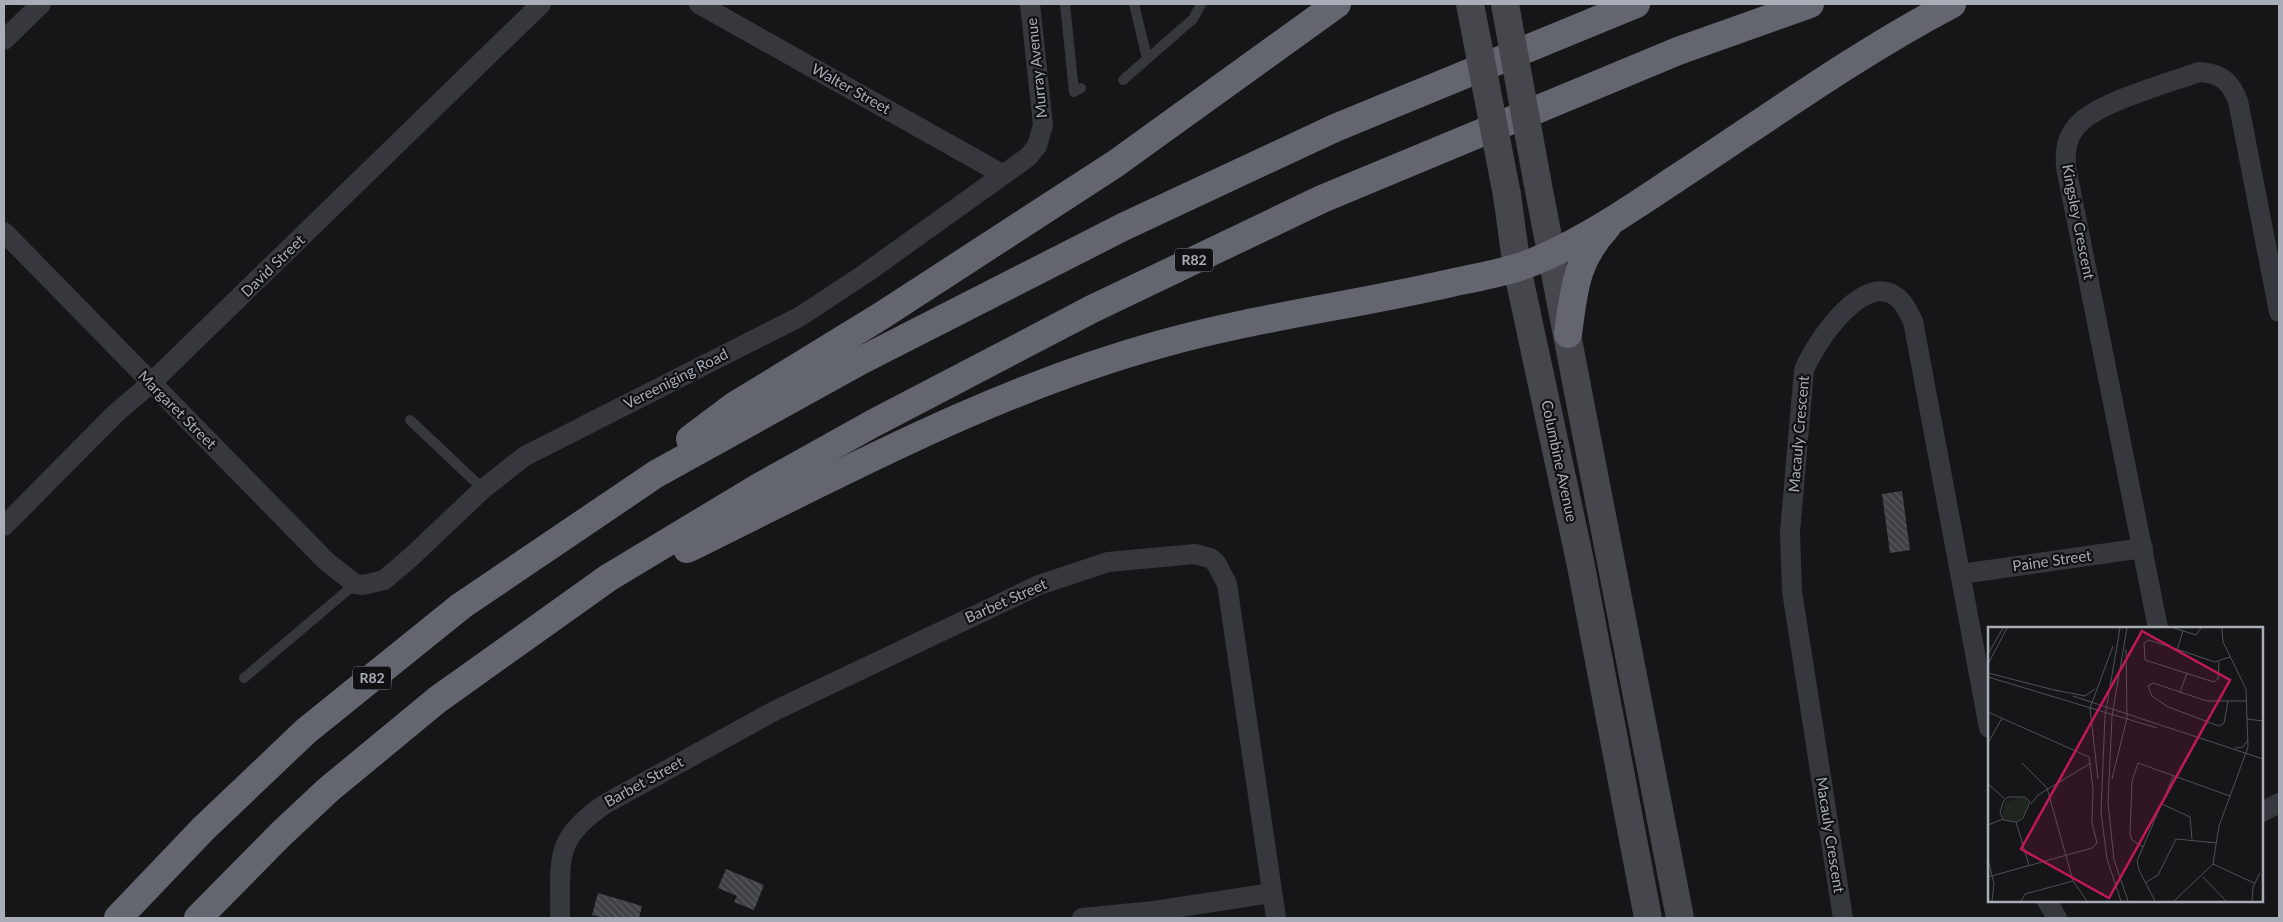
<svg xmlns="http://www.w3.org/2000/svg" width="2283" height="922" font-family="Lato,sans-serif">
	<defs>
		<pattern id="building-back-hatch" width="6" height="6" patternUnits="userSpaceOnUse" patternTransform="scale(1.25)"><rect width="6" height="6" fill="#404145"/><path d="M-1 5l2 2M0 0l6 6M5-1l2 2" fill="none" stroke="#595a5e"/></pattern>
	</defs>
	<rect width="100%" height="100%" fill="#161618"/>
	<!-- building -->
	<g fill="url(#building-back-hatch)">
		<path d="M1902 491 1910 550 1890 553 1882 494Z"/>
		<path d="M726 869 764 885 754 910 734 902 737 896 718 888Z"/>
		<path d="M598 893 642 906 639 918H603L592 915Z"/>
	</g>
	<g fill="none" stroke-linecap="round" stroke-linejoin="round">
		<!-- service -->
		<g stroke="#37383d" stroke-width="10">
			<path d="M1065 4 1074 92 1081 88"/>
			<path d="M1134 4 1147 58"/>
			<path d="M1123 80 1193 19 1201 4"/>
			<path d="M410 420 483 489"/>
			<path d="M244 678 355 584"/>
		</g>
		<!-- minor -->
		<g stroke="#37383d" stroke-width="20">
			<path d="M699 4 1002 174"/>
			<path d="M4 40 41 4"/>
			<path d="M4 232 326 561 355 584 363 585 384 580 410 558 483 489 525 456 801 316 866 273 1028 157 1037 146 1043 125 1030 4"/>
			<path d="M4 526 116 413 150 384 541 4"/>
			<path d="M1961 574 2143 548"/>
			<path d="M2158 628 2066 167C2065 152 2066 139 2076 127 2094 103 2169 83 2199 72 2221 73 2231 82 2238 101L2279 312"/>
			<path d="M2262 812 2279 803"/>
			<path d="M2047 901 2057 918"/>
			<path d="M560 918C561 860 552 840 605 804L776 710 1039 585 1108 562 1195 554 1210 558 1216 563 1227 584 1276 918"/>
			<path d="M1082 918 1154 911 1272 893"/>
			<path d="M1843 918 1792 591 1790 532 1804 370C1815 343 1867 264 1901 301 1906 306 1909 314 1913 321L1989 728"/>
		</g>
		<!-- secondary -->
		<g stroke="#45474d" stroke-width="28">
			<path d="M1537 180 1680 918"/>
			<path d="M1507 195 1517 268 1580 561 1648 918"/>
		</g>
		<!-- motorway -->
		<g stroke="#63666e" stroke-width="28">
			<path d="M1568 334C1574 291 1575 261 1607 227"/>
			<path d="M690 439 734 406 881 316 1115 164 1337 4"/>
			<path d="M687 549C842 473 994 390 1161 344 1257 317 1357 305 1455 282 1475 278 1496 274 1516 268 1568 252 1629 210 1674 180 1766 120 1855 55 1952 4"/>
			<path d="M118 918 203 829 306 731 461 606 656 474 862 360 1123 227 1335 128 1636 4"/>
			<path d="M198 918 281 834 328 790 437 700 608 578 759 487 872 424 1092 309 1322 199 1678 51 1810 4"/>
		</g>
		<!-- secondary-bridge -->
		<g stroke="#45474d" stroke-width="28">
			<path d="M1470 4 1507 195"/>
			<path d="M1505 4 1537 180"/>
		</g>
	</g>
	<g text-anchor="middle" stroke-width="4.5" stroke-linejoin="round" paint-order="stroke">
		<!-- shield labels -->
		<g fill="#111113" stroke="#7b7e86" stroke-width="1">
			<rect x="1175" y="248.5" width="38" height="23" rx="4"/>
			<rect x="353" y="666.5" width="38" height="23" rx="4"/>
		</g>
		<g font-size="14" font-weight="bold" fill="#a8adb8">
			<text x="1194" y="265">R82</text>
			<text x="372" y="683">R82</text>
		</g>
		<!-- street labels -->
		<g font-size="15" fill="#a8adb8" stroke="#111113">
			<text transform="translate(1037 68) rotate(-96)" y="5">Murray Avenue</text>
			<text transform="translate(851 89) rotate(29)" y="5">Walter Street</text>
			<text transform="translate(2078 222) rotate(79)" y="5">Kingsley Crescent</text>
			<text transform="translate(273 266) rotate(-44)" y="5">David Street</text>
			<text transform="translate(676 379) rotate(-27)" y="5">Vereeniging Road</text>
			<text transform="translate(177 410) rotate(45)" y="5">Margaret Street</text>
			<text transform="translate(1799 434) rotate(-85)" y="5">Macauly Crescent</text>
			<text transform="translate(1559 461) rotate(78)" y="5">Columbine Avenue</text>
			<text transform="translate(2052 561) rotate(-8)" y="5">Paine Street</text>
			<text transform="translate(1006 601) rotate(-24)" y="5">Barbet Street</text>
			<text transform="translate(644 782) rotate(-29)" y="5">Barbet Street</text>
			<text transform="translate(1830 835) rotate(81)" y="5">Macauly Crescent</text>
		</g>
	</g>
	<!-- overview -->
	<g transform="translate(1988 627)">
		<rect width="275" height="275" fill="#161618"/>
		<path d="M35 170 41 173 36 188 29 193 20 194 14 189 17 175Z" fill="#1e261f"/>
		<path fill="none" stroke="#505258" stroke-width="1" d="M132 1 117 89 113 185 119 232 133 274M139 1 124 89 120 176 126 233 140 274M186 1 208 8 213 1M189 23 195 4M0 27 15 1M231 35 230 52 226 55 157 33 156 16 161 13 227 35 242 30M0 37 19 1M0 46 70 64M0 50 169 101M67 63 97 69 107 62M192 65 199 46M85 69 275 132M240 74 236 96 231 99 180 80 164 69 160 59 165 56 219 74H258M0 85 101 130 105 162 104 196 109 216 104 221 0 250M259 92 275 94M0 116 14 91M247 121 255 120 260 113M34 136 59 161 85 254 99 274M110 152 102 81 125 19M124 152 139 91 138 22M0 157 17 172M20 170H37L42 175 35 191 28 195 16 193 12 186 15 175ZM43 177 50 168 103 136M174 177 202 190 204 212M28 195 41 238M0 198 15 192M155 220 144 213 142 207 144 154 150 136 242 169M0 232 6 257 4 274M225 237 266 256M215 250 238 274M157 256 170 248 188 212 229 216M33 274 37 267 85 254M167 274 151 243 149 234 186 148M186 274 225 237 231 199 260 120 258 62 235 15 234 1M264 274 265 260 272 246"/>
		<path fill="#c2185b" fill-opacity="0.15" stroke="#c2185b" stroke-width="2.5" d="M154 4 242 53 121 271 33 222Z"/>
		<rect width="275" height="275" fill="none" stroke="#a8adb8" stroke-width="2.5"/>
	</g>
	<!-- border -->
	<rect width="2283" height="922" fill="none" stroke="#a8adb8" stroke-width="10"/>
</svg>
